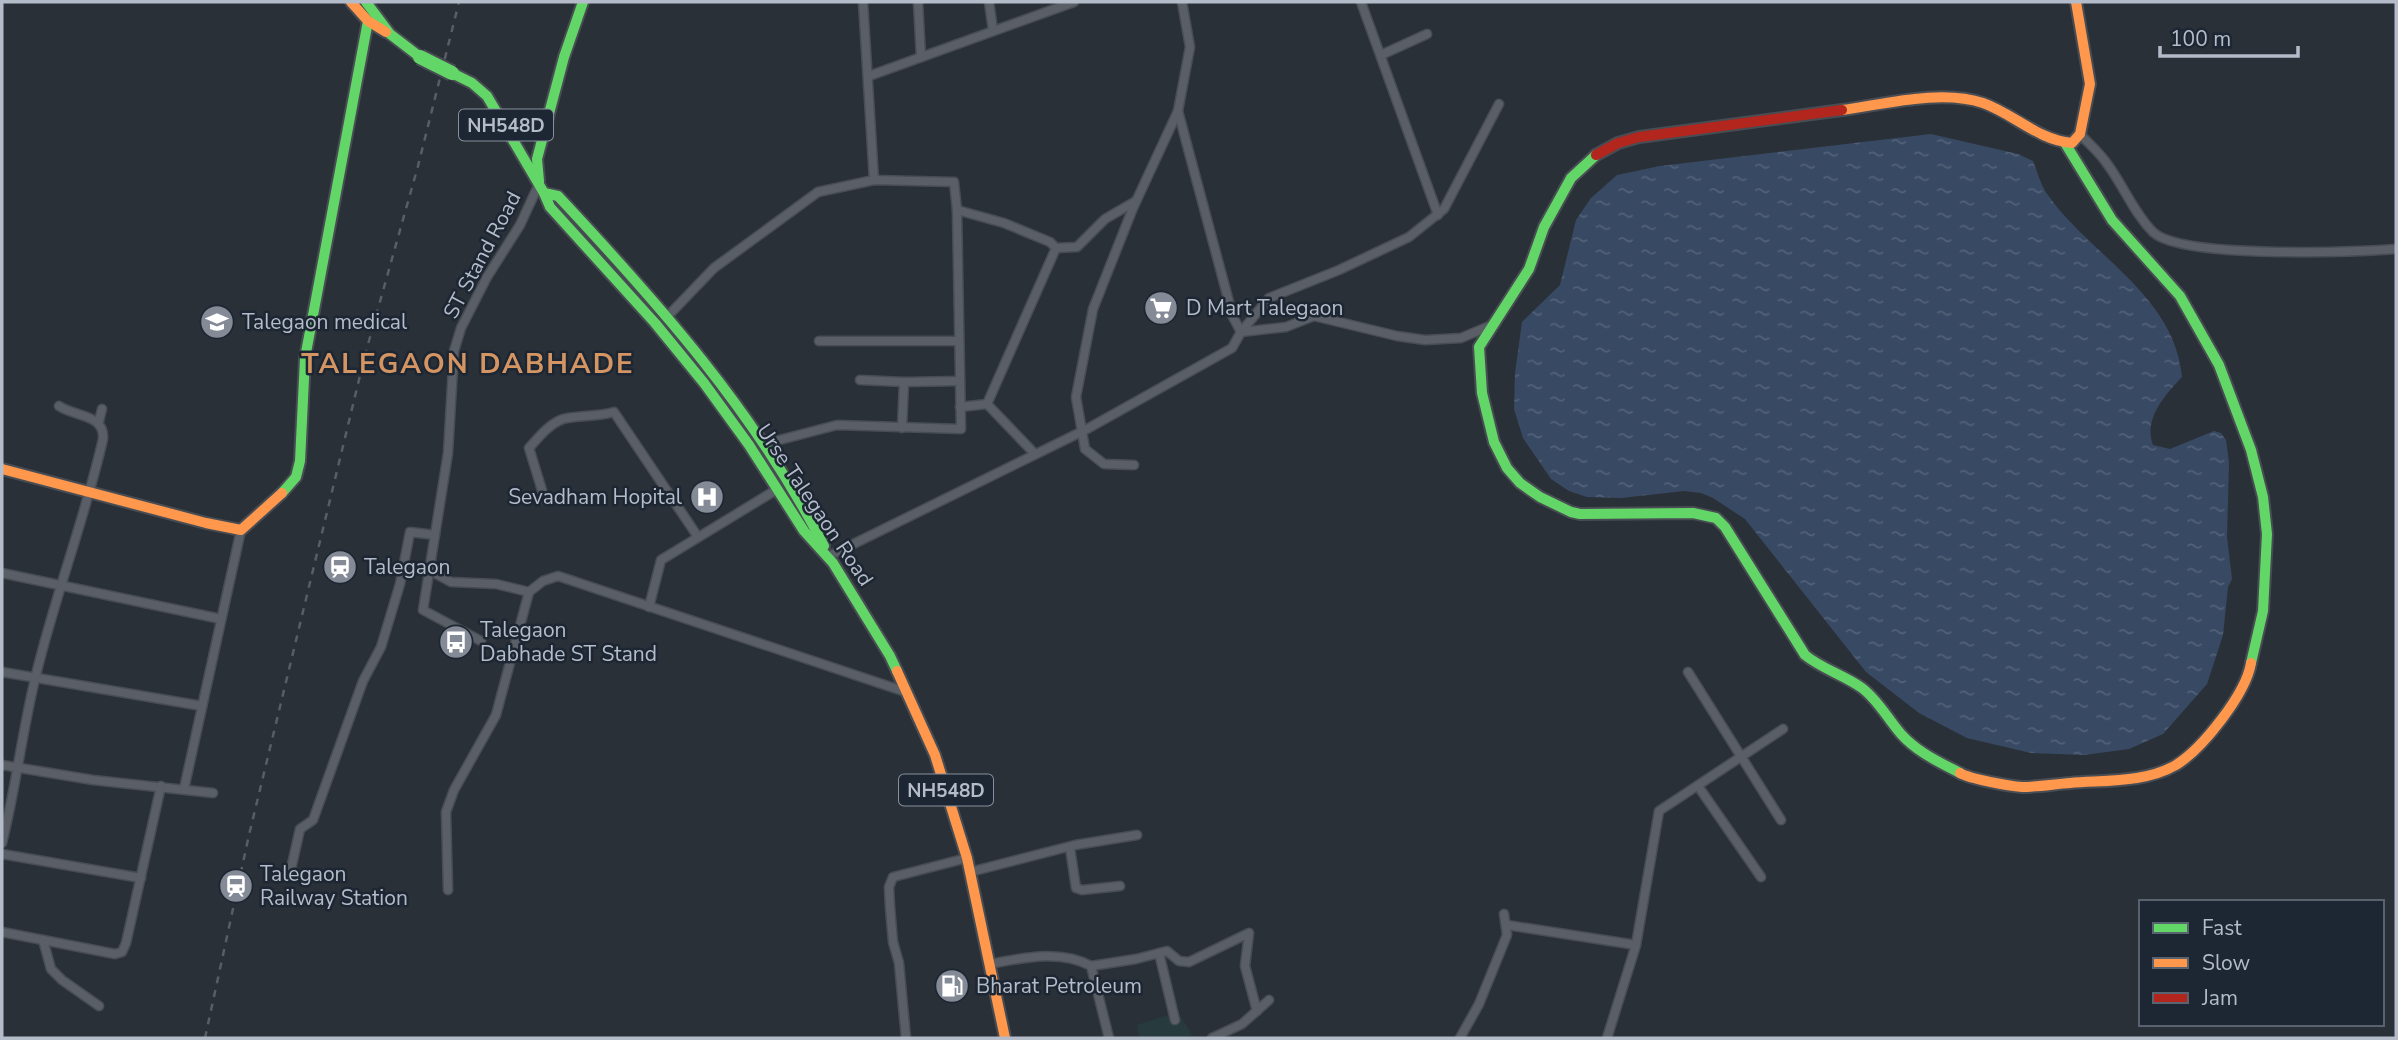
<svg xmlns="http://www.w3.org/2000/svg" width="2398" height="1040" font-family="'Nunito Sans',sans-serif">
	<defs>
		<pattern id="water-ripples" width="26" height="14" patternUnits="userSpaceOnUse" patternTransform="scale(1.75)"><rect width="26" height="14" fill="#384963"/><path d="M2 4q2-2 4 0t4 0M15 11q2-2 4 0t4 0" fill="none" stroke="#526178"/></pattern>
	</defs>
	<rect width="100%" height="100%" fill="#2a3038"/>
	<!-- green -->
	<path fill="#273a3e" d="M1178 1012 1192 1035 1185 1038H1140L1137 1025Z"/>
	<!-- water -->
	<path fill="url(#water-ripples)" d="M1931 134 2018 154 2033 161C2037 171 2040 182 2045 191 2088 255 2174 293 2182 377 2165 395 2143 419 2153 445L2170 449 2214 431 2221 433 2226 440 2229 462 2227 537 2232 579 2228 587 2223 635 2207 684 2163 734 2129 749 2084 755 2031 753 1967 738 1919 713 1866 672 1745 519 1713 498 1701 493 1684 491 1621 498 1587 497 1569 491 1551 479 1523 438 1514 409 1515 373 1522 322 1560 285 1576 220 1591 198 1617 175 1660 166Z"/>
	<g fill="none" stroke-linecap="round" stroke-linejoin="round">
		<!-- street casing -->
		<g stroke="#484c53" stroke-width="11">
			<g id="street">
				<path d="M863 2 874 180"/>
				<path d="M918 2 921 57"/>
				<path d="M989 2 993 30"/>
				<path d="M1361 2 1438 215"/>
				<path d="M1381 55 1427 34"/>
				<path d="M869 76 1074 2"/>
				<path d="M2080 134C2088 143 2098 151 2105 161 2123 184 2133 212 2153 232 2181 259 2353 252 2396 249"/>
				<path d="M957 210 1004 223 1050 242 1056 248 987 404 960 407"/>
				<path d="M1056 248 1077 247 1105 219 1136 201"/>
				<path d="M666 318 714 268 818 192 874 180 954 182 957 210 961 429 837 425 764 444"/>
				<path d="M1241 332 1269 298 1339 270 1409 237 1444 209 1499 104"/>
				<path d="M1241 332 1286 327 1314 316 1397 336 1425 340 1461 338 1492 325"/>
				<path d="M819 341H958"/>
				<path d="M860 380 904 382"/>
				<path d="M987 404 1035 454"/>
				<path d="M99 421 102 409"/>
				<path d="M902 428 904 382 960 381"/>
				<path d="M1134 465 1104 464 1085 449 1076 397 1093 309 1133 208 1178 111 1190 47 1182 2"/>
				<path d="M545 500 529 448C539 437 549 424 563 419 578 415 597 417 614 412L698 537"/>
				<path d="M829 556 1087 429 1232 348 1241 332 1233 317 1178 111"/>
				<path d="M429 570 451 582 496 584 529 592 543 581 558 576 906 692"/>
				<path d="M2 573 221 619"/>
				<path d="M649 607 661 560 776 490"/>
				<path d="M481 641 423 610 448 453 454 351 461 328 487 277 520 225 539 184"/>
				<path d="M2 672 202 706"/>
				<path d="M1688 672 1781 820"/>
				<path d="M2 765 93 780 213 793"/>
				<path d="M1698 786 1761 877"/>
				<path d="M184 789 241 530"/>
				<path d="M2 843C16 788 22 731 36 675 55 596 85 518 103 439 105 414 75 417 59 406"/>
				<path d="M1070 848 1076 888 1082 890 1120 886"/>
				<path d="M2 854 141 878"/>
				<path d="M291 869 300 829 313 820 363 681 381 647 400 584 410 532 435 535"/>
				<path d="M970 872 1075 845 1137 835"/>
				<path d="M448 890 446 812 454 790 496 715 529 592"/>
				<path d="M1507 925 1636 945 1659 811 1783 729"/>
				<path d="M2 932 115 954 122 952 126 943 161 786"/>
				<path d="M43 940 51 969 62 980 99 1006"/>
				<path d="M1159 953 1175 1020"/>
				<path d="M990 964C1022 958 1060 949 1091 966L1109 1038"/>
				<path d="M1091 966 1136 959 1167 951 1179 961 1189 962 1249 933 1245 966 1257 1011"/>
				<path d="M906 1038 899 963 893 942 890 907 889 887 893 877 967 858"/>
				<path d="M1212 1038 1242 1024 1269 1000"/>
				<path d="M1460 1038 1479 1004 1507 935 1504 914"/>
				<path d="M1607 1038 1636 945"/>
			</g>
		</g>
		<!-- fast casing -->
		<g stroke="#484c53" stroke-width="14">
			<g id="fast">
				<path d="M366 2 390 34 420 57"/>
				<path d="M452 73 472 83 487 96 544 193 550 207 655 323 704 383 749 445 804 531 833 563 890 656 897 671"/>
				<path d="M2065 143 2112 220 2180 296 2219 365 2251 450 2263 497 2267 534 2263 611 2251 663"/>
				<path d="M1596 155 1571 178 1544 227 1529 269 1479 347 1482 393 1494 442 1507 468 1520 483 1540 497 1571 512 1580 514 1693 513 1716 518 1725 527 1805 655C1822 669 1844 675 1862 688 1878 700 1888 719 1901 734 1917 752 1939 762 1960 773"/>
				<path d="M539 181 537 159 564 57 583 2"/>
				<path d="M544 193 558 196C659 304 756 413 824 546"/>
				<path d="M282 493 296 477 300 461 305 358 368 21"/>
			</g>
		</g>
		<!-- slow casing -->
		<g stroke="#484c53" stroke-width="14">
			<g id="slow">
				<path d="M351 2 368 21 386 32"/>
				<path d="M1842 110C1885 104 1942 89 1983 103 2014 114 2038 140 2072 143L2080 134 2090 84 2076 2"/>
				<path d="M2 469 206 523 241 530 282 493"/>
				<path d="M897 671 935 755 967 858 1005 1038"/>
				<path d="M1960 773C1970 779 2009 786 2022 787 2038 787 2055 784 2070 783 2105 780 2145 783 2176 765 2202 749 2246 694 2251 663"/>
			</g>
		</g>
		<!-- jam casing -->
		<g stroke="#484c53" stroke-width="14">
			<path id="jam" d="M1596 155 1618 143 1639 137 1842 110"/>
		</g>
		<!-- street -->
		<use href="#street" stroke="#5a5e66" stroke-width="8"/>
		<!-- fast -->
		<use href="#fast" stroke="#63d668" stroke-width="10"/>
		<!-- slow -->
		<use href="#slow" stroke="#ff974d" stroke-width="10"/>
		<!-- jam -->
		<use href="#jam" stroke="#b3261e" stroke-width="10"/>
		<!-- rail -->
		<path stroke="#595d64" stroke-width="2.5" stroke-dasharray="7 7" stroke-linecap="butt" d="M205 1038 249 835 365 355 418 166 459 2"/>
		<!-- fast-bridge casing -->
		<g stroke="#474c53" stroke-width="18" stroke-linecap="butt">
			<path id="fast-bridge" d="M420 57 452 73"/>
		</g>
		<!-- fast-bridge -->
		<use href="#fast-bridge" stroke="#63d668" stroke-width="14"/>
	</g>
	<!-- icons -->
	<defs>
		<g id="supermarket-disc" transform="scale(1.75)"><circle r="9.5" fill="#848b96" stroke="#1d2633"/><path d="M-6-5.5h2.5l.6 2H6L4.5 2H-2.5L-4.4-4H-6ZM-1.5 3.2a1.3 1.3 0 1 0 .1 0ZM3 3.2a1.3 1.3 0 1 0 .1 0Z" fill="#fff"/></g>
		<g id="university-disc" transform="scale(1.75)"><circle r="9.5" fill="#848b96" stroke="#1d2633"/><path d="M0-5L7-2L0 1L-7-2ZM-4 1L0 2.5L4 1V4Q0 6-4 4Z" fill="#fff"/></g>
		<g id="hospital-disc" transform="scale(1.75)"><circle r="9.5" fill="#848b96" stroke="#1d2633"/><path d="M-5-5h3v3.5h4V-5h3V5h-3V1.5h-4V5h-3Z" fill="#fff"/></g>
		<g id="station-disc" transform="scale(1.75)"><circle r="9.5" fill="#848b96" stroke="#1d2633"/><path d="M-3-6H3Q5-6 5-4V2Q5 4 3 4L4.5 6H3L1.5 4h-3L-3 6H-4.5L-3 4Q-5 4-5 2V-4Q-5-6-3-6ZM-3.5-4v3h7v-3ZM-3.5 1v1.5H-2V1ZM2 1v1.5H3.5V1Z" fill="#fff"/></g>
		<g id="bus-disc" transform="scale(1.75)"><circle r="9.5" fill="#848b96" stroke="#1d2633"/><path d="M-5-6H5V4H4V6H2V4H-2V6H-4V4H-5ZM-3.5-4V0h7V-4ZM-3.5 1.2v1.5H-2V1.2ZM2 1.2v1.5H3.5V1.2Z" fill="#fff"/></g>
		<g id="fuel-disc" transform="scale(1.75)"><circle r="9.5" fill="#848b96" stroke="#1d2633"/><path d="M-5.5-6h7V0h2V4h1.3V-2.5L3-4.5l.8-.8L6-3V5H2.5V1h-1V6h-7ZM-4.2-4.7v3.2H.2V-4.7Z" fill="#fff"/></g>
	</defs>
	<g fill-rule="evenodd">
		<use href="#supermarket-disc" x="1161" y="308"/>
		<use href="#university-disc" x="217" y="322"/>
		<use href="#hospital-disc" x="707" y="497"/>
		<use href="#station-disc" x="340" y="567"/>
		<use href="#bus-disc" x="456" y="642"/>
		<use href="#station-disc" x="236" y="886"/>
		<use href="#fuel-disc" x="952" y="986"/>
	</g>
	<g text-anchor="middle" stroke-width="5" stroke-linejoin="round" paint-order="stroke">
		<!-- shield labels -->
		<g fill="#1d2633" stroke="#878f9c" stroke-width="2">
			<rect x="459" y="109.5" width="94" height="31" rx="5"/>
			<rect x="899" y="774.5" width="94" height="31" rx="5"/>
		</g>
		<g font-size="19" font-weight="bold" fill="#b4bcc9">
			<text x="506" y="132">NH548D</text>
			<text x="946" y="797">NH548D</text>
		</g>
		<!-- street labels -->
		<g font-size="21" fill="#b4bcc9" stroke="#1d2633">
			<text transform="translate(482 255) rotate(-62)" y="7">ST Stand Road</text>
			<text transform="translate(815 505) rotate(56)" y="7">Urse Talegaon Road</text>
		</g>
		<!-- poi labels -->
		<g font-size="21" fill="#b4bcc9" stroke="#1d2633" text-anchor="start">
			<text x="1186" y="315">D Mart Talegaon</text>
			<text x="242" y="329">Talegaon medical</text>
			<text x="682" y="504" text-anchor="end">Sevadham Hopital</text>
			<text x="364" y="574">Talegaon</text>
			<text x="480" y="637">Talegaon<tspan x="480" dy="24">Dabhade ST Stand</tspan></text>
			<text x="260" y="881">Talegaon<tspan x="260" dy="24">Railway Station</tspan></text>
			<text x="976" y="993">Bharat Petroleum</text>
		</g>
		<!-- district labels -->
		<g font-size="28" font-weight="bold" letter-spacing="2" fill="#d59563" stroke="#1d2633">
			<text x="468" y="373">TALEGAON DABHADE</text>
		</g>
	</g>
	<!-- border -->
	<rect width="2398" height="1040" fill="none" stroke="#b4bcc9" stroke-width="7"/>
	<!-- legend -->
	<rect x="2139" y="900" width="245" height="126" fill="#1d2633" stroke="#59626f" stroke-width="2"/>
	<rect x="2153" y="923" width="35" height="10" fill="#63d668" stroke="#59626f" stroke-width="2"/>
	<text x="2202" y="935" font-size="21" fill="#b4bcc9">Fast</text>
	<rect x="2153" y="958" width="35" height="10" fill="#ff974d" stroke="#59626f" stroke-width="2"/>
	<text x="2202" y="970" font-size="21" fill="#b4bcc9">Slow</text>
	<rect x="2153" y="993" width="35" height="10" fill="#b3261e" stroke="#59626f" stroke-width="2"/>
	<text x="2202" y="1005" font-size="21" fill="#b4bcc9">Jam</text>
	<!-- scale -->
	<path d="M2160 46v10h138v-10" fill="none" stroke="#b4bcc9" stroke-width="3.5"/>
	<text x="2170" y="46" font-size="21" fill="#b4bcc9" stroke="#1d2633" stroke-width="5" paint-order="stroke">100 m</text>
</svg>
